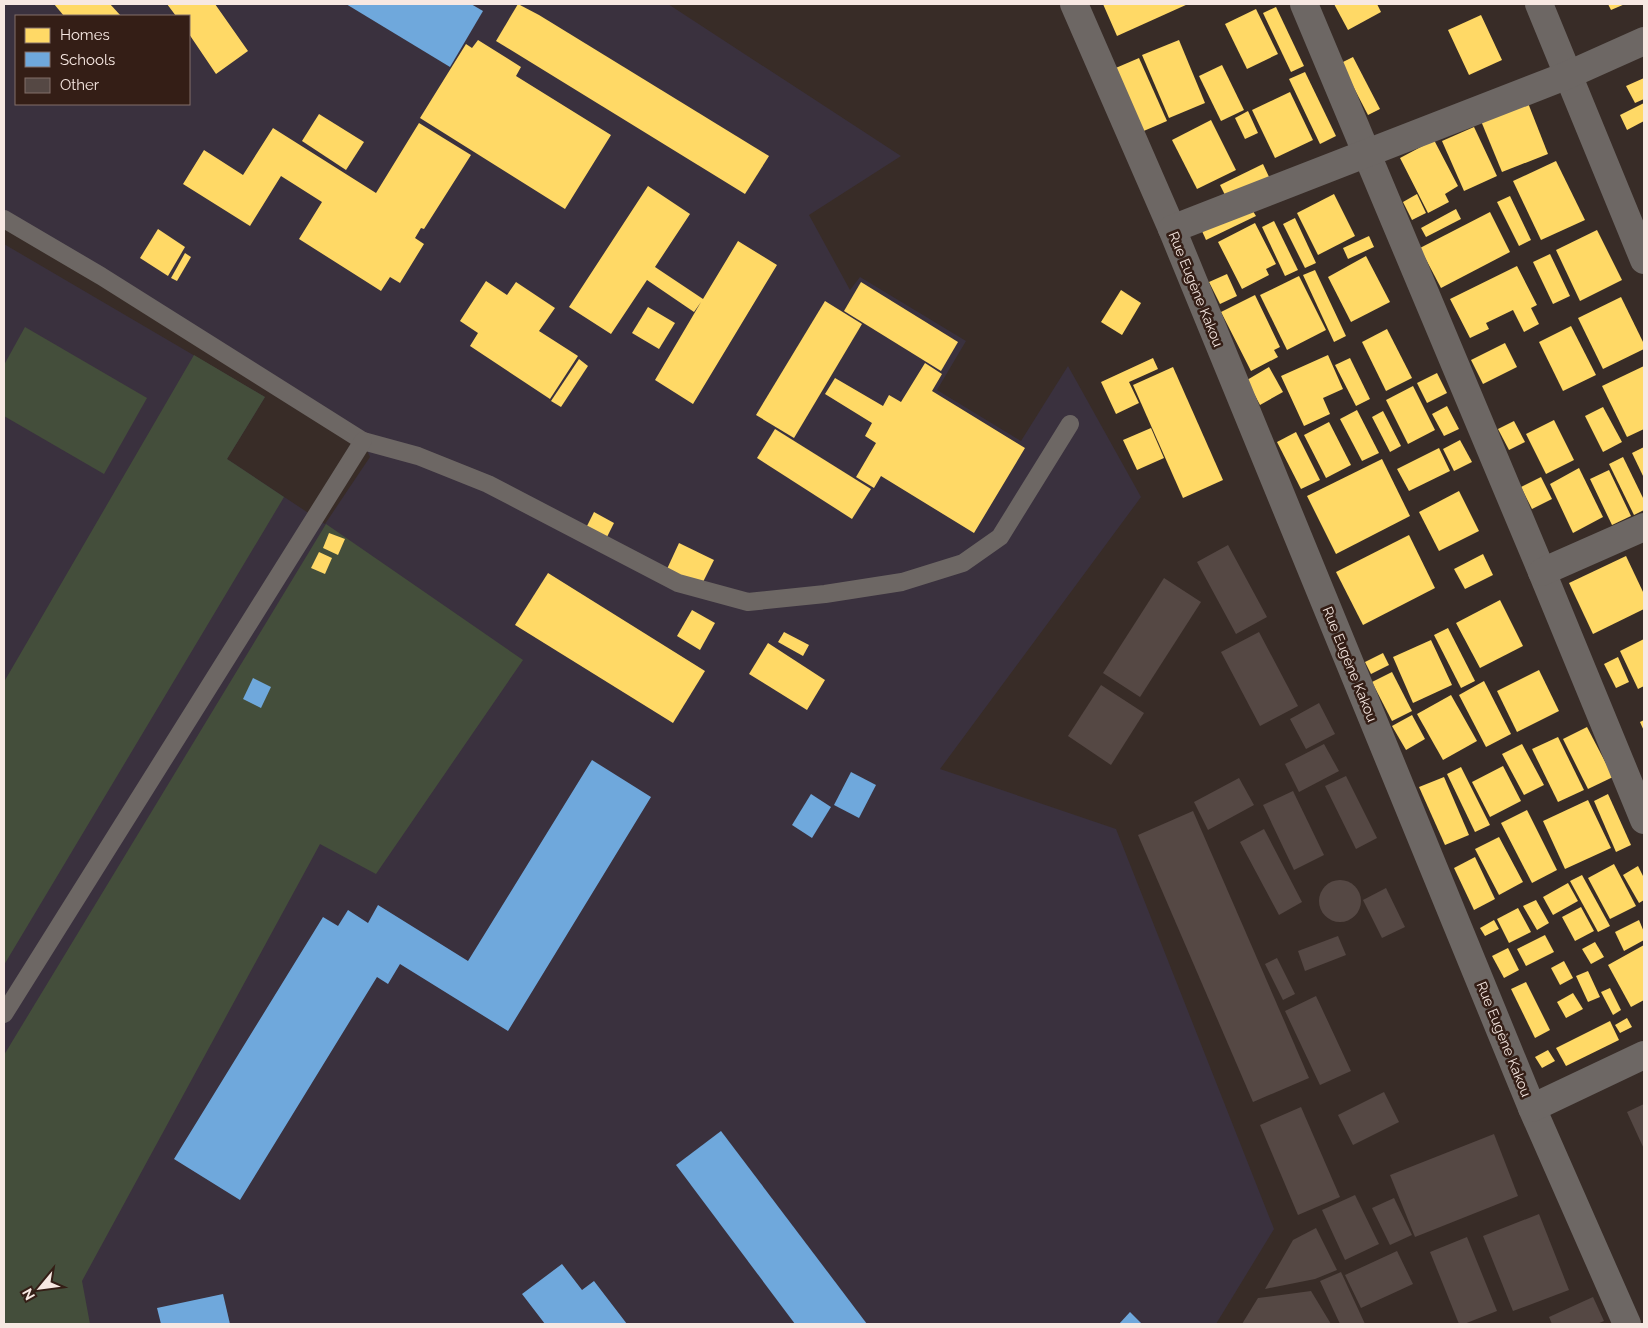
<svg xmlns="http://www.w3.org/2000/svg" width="1648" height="1328" font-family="Raleway,sans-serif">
	<rect width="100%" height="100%" fill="#382c27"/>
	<!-- education -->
	<path fill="#3a313e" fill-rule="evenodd" d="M4 4H668L901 156 809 215 850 290 860 277 966 341 937 390 1021 441 1068 366 1141 497 940 769 1116 829 1274 1229 1216 1324H4V244L265 397 227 459 325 524 370 457 363 441 4 219ZM16 16H189V104H16Z"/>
	<!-- green -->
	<g fill="#444e3b">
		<path d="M25 327 147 398 104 474 4 416V365Z"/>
		<path d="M194 355 265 397 227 459 284 497 4 965V682Z"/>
		<path d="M326 524 523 660 376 874 320 844 82 1281 90 1324H4V1055Z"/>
	</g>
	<!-- homes -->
	<g fill="#ffd966">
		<path d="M54 4H110L121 16H64Z"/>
		<path d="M167 4H215L248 51 216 74 189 34V16H176Z"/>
		<path d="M518 4 539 15 769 156 745 194 496 41Z"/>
		<path d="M1103 4H1188L1117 36Z"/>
		<path d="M1334 4H1377L1381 12 1348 30Z"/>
		<path d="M1608 4H1625L1611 10Z"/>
		<path d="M1276 7 1304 66 1291 72 1263 13Z"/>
		<path d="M1256 9 1278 54 1247 69 1225 24Z"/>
		<path d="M1481 15 1502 60 1469 75 1448 30Z"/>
		<path d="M478 40 521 67 516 76 611 135 565 209 420 118 466 44 472 48Z"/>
		<path d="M1179 40 1205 103 1169 118 1142 55Z"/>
		<path d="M1353 57 1380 109 1368 115 1341 63Z"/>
		<path d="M1139 58 1167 121 1139 133 1111 70Z"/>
		<path d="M1222 65 1244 110 1221 121 1199 76Z"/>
		<path d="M1305 72 1336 136 1320 144 1289 79Z"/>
		<path d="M1644 78V99L1635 103 1626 86Z"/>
		<path d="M1290 92 1313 140 1275 158 1252 110Z"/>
		<path d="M1528 103 1548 154 1502 172 1481 121Z"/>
		<path d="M1644 103V121L1627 130 1620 115Z"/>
		<path d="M1248 111 1258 133 1245 139 1235 118Z"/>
		<path d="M319 114 364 142 346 170 302 141Z"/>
		<path d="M1211 120 1236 170 1197 189 1172 140Z"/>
		<path d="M419 123 471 155 424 229 421 228 415 238 424 244 400 283 390 277 381 291 299 239 322 202 281 176 250 226 183 184 204 150 243 175 273 128 376 193Z"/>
		<path d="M1474 127 1497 176 1464 191 1442 141Z"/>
		<path d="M1434 140 1458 186 1445 194 1449 202 1428 213 1400 158Z"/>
		<path d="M1556 161 1585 220 1541 240 1513 181Z"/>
		<path d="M1263 164 1270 179 1227 199 1220 185Z"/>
		<path d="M648 186 690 214 655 267 703 299 738 241 777 265 693 404 655 380 701 302 694 312 647 280 611 334 569 307Z"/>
		<path d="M1334 194 1355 236 1318 255 1297 213Z"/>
		<path d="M1417 194 1426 213 1412 220 1403 202Z"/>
		<path d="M1510 196 1531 240 1519 246 1497 202Z"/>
		<path d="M1251 208 1256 216 1206 240 1202 231Z"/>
		<path d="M1456 209 1461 219 1426 237 1421 228Z"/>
		<path d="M1490 212 1510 252 1441 288 1420 248Z"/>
		<path d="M1295 218 1316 263 1305 268 1283 224Z"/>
		<path d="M1274 221 1298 270 1285 276 1262 227Z"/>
		<path d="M1255 223 1276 264 1266 269 1269 275 1242 289 1218 242Z"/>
		<path d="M158 229 185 247 168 276 140 258Z"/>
		<path d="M1597 230 1622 280 1580 301 1556 250Z"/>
		<path d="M1369 236 1374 247 1348 259 1343 248Z"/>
		<path d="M185 253 191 257 177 281 171 278Z"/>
		<path d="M1550 254 1570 296 1553 304 1533 262Z"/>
		<path d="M1366 256 1390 302 1351 322 1328 277Z"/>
		<path d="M1517 266 1537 305 1531 308 1539 324 1524 332 1513 310 1486 323 1489 329 1470 338 1450 299Z"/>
		<path d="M1315 270 1346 336 1334 342 1303 275Z"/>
		<path d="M1227 274 1237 296 1220 304 1209 282Z"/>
		<path d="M1299 276 1326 330 1287 350 1260 295Z"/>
		<path d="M486 281 507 295 516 282 555 308 539 331 578 356 550 399 470 346 478 333 460 321Z"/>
		<path d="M861 282 958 342 941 371 844 311Z"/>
		<path d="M1121 290 1141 303 1122 335 1101 322Z"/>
		<path d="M1255 295 1280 347 1274 350 1278 357 1251 371 1221 312Z"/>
		<path d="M1621 297 1644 344V349L1603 369 1578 318Z"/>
		<path d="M825 301 862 324 794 438 756 415Z"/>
		<path d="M648 307 675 323 659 349 632 333Z"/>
		<path d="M1571 326 1596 375 1563 391 1539 342Z"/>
		<path d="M1387 329 1412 378 1386 391 1362 342Z"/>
		<path d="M1505 343 1517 367 1483 384 1471 360Z"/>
		<path d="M1328 355 1343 389 1323 398 1330 414 1304 426 1281 376Z"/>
		<path d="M1153 358 1158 369 1129 382 1139 403 1116 414 1101 382Z"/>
		<path d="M1350 358 1370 399 1356 406 1335 365Z"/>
		<path d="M579 359 588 366 561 407 551 401Z"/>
		<path d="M925 363 942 374 932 391 1025 448 974 533 881 476 874 488 856 477 876 443 865 436 872 423 825 394 835 378 883 406 889 395 901 402Z"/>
		<path d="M1644 366V429L1627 437 1602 386Z"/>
		<path d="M1173 367 1223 480 1183 498 1133 385Z"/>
		<path d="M1269 367 1283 392 1260 405 1247 380Z"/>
		<path d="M1437 373 1447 393 1427 403 1417 383Z"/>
		<path d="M1413 386 1435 430 1408 444 1386 400Z"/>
		<path d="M1447 406 1459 429 1444 436 1432 414Z"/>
		<path d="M1603 407 1622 442 1603 452 1585 416Z"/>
		<path d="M1357 410 1379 453 1362 461 1340 419Z"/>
		<path d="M1383 411 1401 446 1390 452 1372 417Z"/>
		<path d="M1554 420 1574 460 1546 474 1526 434Z"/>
		<path d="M1514 421 1525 442 1509 450 1498 429Z"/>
		<path d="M1329 422 1351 465 1326 478 1304 435Z"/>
		<path d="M1151 428 1164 458 1137 470 1123 440Z"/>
		<path d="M775 429 871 489 852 519 757 458Z"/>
		<path d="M1296 432 1320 480 1301 489 1277 442Z"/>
		<path d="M1460 440 1472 462 1454 471 1443 449Z"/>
		<path d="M1644 447V478L1632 453Z"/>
		<path d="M1439 448 1450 471 1409 491 1397 469Z"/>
		<path d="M1623 457 1644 500V510L1634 515 1609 464Z"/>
		<path d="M1382 459 1410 516 1336 554 1307 496Z"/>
		<path d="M1579 468 1603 517 1573 533 1550 484Z"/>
		<path d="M1609 470 1631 516 1612 525 1590 479Z"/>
		<path d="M1541 477 1552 499 1532 509 1521 487Z"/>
		<path d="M1459 491 1479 531 1439 551 1419 512Z"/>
		<path d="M594 512 614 523 606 539 586 528Z"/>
		<path d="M329 533 345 539 338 555 323 548Z"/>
		<path d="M1409 535 1435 588 1363 625 1336 572Z"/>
		<path d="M679 543 714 560 701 586 667 569Z"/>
		<path d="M319 552 332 558 325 574 311 568Z"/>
		<path d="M1483 554 1493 575 1465 589 1454 569Z"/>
		<path d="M1626 556 1644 594V609L1593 634 1569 583Z"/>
		<path d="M548 573 705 671 673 723 515 625Z"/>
		<path d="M1500 600 1523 646 1480 668 1456 623Z"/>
		<path d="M692 610 715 623 700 650 677 636Z"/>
		<path d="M1448 628 1475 681 1461 688 1434 635Z"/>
		<path d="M784 632 809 645 803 656 778 642Z"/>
		<path d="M1644 639V686L1638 689 1620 651Z"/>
		<path d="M1431 640 1452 685 1413 703 1393 657Z"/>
		<path d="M768 643 825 680 807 710 749 674Z"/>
		<path d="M1383 653 1389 665 1371 674 1365 662Z"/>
		<path d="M1618 657 1629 682 1616 688 1604 664Z"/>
		<path d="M1539 670 1559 711 1517 732 1497 691Z"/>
		<path d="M1392 672 1412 711 1392 721 1372 682Z"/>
		<path d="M1484 681 1511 734 1486 747 1459 695Z"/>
		<path d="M1451 695 1477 741 1443 760 1417 714Z"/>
		<path d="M1412 715 1425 739 1406 750 1392 726Z"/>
		<path d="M1644 720V731L1640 722Z"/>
		<path d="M1587 727 1613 777 1588 789 1563 739Z"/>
		<path d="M1558 737 1584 790 1558 802 1532 749Z"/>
		<path d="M1522 744 1544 785 1524 795 1502 754Z"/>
		<path d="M1503 766 1521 801 1490 817 1472 782Z"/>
		<path d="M1461 767 1490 825 1475 832 1447 774Z"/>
		<path d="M1444 777 1469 835 1445 845 1419 787Z"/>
		<path d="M1608 794 1631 845 1616 852 1594 801Z"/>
		<path d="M1588 800 1611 848 1565 869 1543 821Z"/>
		<path d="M1527 810 1557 870 1532 883 1501 823Z"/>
		<path d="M1499 837 1523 882 1499 895 1475 849Z"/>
		<path d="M1475 857 1495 899 1474 910 1454 868Z"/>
		<path d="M1614 864 1636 906 1610 919 1588 878Z"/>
		<path d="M1638 866 1644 878V900L1639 903 1623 875Z"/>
		<path d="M1582 875 1610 926 1598 932 1570 881Z"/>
		<path d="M1568 883 1578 901 1553 915 1543 897Z"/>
		<path d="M1536 900 1549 923 1537 930 1523 906Z"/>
		<path d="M1581 907 1594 931 1575 941 1562 917Z"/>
		<path d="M1518 908 1531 932 1509 943 1497 919Z"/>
		<path d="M1494 920 1499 929 1485 936 1480 928Z"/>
		<path d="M1639 920 1644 932V940L1624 951 1615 932Z"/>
		<path d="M1545 935 1554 952 1526 966 1517 949Z"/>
		<path d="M1595 942 1604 957 1591 964 1582 949Z"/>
		<path d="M1644 945V1000L1631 1007 1608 965Z"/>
		<path d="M1508 948 1519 970 1504 978 1492 956Z"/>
		<path d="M1564 961 1573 978 1560 985 1551 968Z"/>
		<path d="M1588 971 1600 997 1588 1002 1576 976Z"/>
		<path d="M1526 982 1550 1030 1535 1038 1511 989Z"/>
		<path d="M1610 988 1621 1010 1613 1015 1601 992Z"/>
		<path d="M1573 993 1583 1009 1566 1018 1557 1002Z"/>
		<path d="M1627 1018 1632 1027 1620 1033 1615 1025Z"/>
		<path d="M1610 1021 1619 1040 1566 1066 1556 1048Z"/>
		<path d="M1548 1050 1555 1061 1542 1068 1535 1057Z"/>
	</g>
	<!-- schools -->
	<g fill="#6fa8dc">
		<path d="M346 4H471L483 11 450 67Z"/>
		<path d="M253 678 271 687 261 708 243 699Z"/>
		<path d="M592 760 651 797 508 1031 400 964 388 984 377 977 240 1200 174 1159 323 917 338 926 348 910 368 923 378 905 468 961Z"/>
		<path d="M851 772 876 785 859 818 834 805Z"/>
		<path d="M811 794 831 807 812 838 792 825Z"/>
		<path d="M721 1131 867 1324H795L676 1165Z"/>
		<path d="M562 1264 582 1290 594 1281 627 1324H545L522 1294Z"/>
		<path d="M223 1294 230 1324H161L157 1308Z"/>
		<path d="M1130 1312 1142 1324H1119Z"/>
	</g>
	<!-- building -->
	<g fill="#554844">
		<path d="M1228 545 1267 617 1236 634 1197 562Z"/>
		<path d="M1164 578 1201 602 1140 697 1103 673Z"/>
		<path d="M1259 632 1298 706 1260 726 1221 652Z"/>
		<path d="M1101 685 1144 713 1111 765 1068 736Z"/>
		<path d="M1319 703 1335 734 1306 749 1290 719Z"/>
		<path d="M1324 744 1339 771 1299 792 1285 764Z"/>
		<path d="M1346 776 1377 838 1356 849 1325 786Z"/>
		<path d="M1239 778 1254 805 1208 830 1194 802Z"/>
		<path d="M1293 791 1324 855 1294 870 1263 805Z"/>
		<path d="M1193 811 1309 1078 1253 1102 1138 835Z"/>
		<path d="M1264 829 1302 902 1279 915 1240 842Z"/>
		<circle cx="1340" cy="901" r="21"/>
		<path d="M1386 888 1405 927 1382 938 1363 900Z"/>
		<path d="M1338 936 1346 955 1305 971 1298 951Z"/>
		<path d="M1277 958 1295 994 1283 1000 1265 964Z"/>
		<path d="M1316 996 1351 1071 1320 1085 1285 1011Z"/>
		<path d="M1384 1092 1399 1122 1353 1145 1338 1115Z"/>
		<path d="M1644 1104V1149L1627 1112Z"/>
		<path d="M1301 1107 1340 1197 1298 1215 1260 1125Z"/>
		<path d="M1494 1134 1518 1196 1415 1237 1390 1175Z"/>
		<path d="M1355 1195 1379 1244 1345 1260 1322 1210Z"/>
		<path d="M1394 1198 1412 1235 1390 1245 1372 1208Z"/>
		<path d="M1539 1214 1569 1290 1513 1311 1483 1236Z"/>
		<path d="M1316 1228 1337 1270 1315 1279 1265 1289 1293 1240Z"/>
		<path d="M1467 1237 1497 1311 1464 1324H1459L1430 1252Z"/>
		<path d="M1397 1251 1413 1284 1361 1308 1345 1275Z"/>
		<path d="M1341 1272 1365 1324H1340L1320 1281Z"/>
		<path d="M1311 1291 1331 1324H1242L1258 1298Z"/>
		<path d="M1593 1297 1604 1321 1597 1324H1552L1549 1317Z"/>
	</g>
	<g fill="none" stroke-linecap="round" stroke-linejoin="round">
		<!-- service -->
		<g stroke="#6d6764" stroke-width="18">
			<path d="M4 219 101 276 363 441 418 456 488 484 678 583 748 602 825 594 902 582 963 563 1000 537 1070 424"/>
			<path d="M4 1014 363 441"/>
		</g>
		<!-- minor -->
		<g stroke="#6d6764" stroke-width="28">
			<path d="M1074 4 1172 229 1532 1108 1627 1324"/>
			<path d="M1304 4 1542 572 1644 820"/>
			<path d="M1539 4 1644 260"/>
			<path d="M1172 229 1568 75 1644 41"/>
			<path d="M1542 572 1644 527"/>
			<path d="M1532 1108 1644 1055"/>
		</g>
	</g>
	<g text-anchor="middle" stroke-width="5" stroke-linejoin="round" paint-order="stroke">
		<!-- street labels -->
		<g font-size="14" fill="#f7e8e2" stroke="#341e16">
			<text transform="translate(1196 289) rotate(68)" y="5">Rue Eugène Kakou</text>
			<text transform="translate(1350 664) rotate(68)" y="5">Rue Eugène Kakou</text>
			<text transform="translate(1504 1039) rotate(68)" y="5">Rue Eugène Kakou</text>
		</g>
	</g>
	<!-- border -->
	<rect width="1648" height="1328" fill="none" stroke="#f7e8e2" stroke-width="10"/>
	<!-- legend -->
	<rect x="15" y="15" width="175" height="90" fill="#341e16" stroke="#826f68"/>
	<rect x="25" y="28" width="25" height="15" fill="#ffd966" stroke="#826f68"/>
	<text x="60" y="40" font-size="15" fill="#f7e8e2">Homes</text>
	<rect x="25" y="52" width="25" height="15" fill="#6fa8dc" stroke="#826f68"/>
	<text x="60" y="65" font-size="15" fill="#f7e8e2">Schools</text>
	<rect x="25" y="78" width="25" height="15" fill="#554844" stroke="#826f68"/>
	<text x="60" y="90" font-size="15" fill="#f7e8e2">Other</text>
	<!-- north arrow -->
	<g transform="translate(40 1288) rotate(241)" stroke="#341e16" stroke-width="4" paint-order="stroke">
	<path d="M0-4L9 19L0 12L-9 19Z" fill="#f7e8e2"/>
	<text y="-8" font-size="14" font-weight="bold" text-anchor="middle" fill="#f7e8e2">N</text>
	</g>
</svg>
